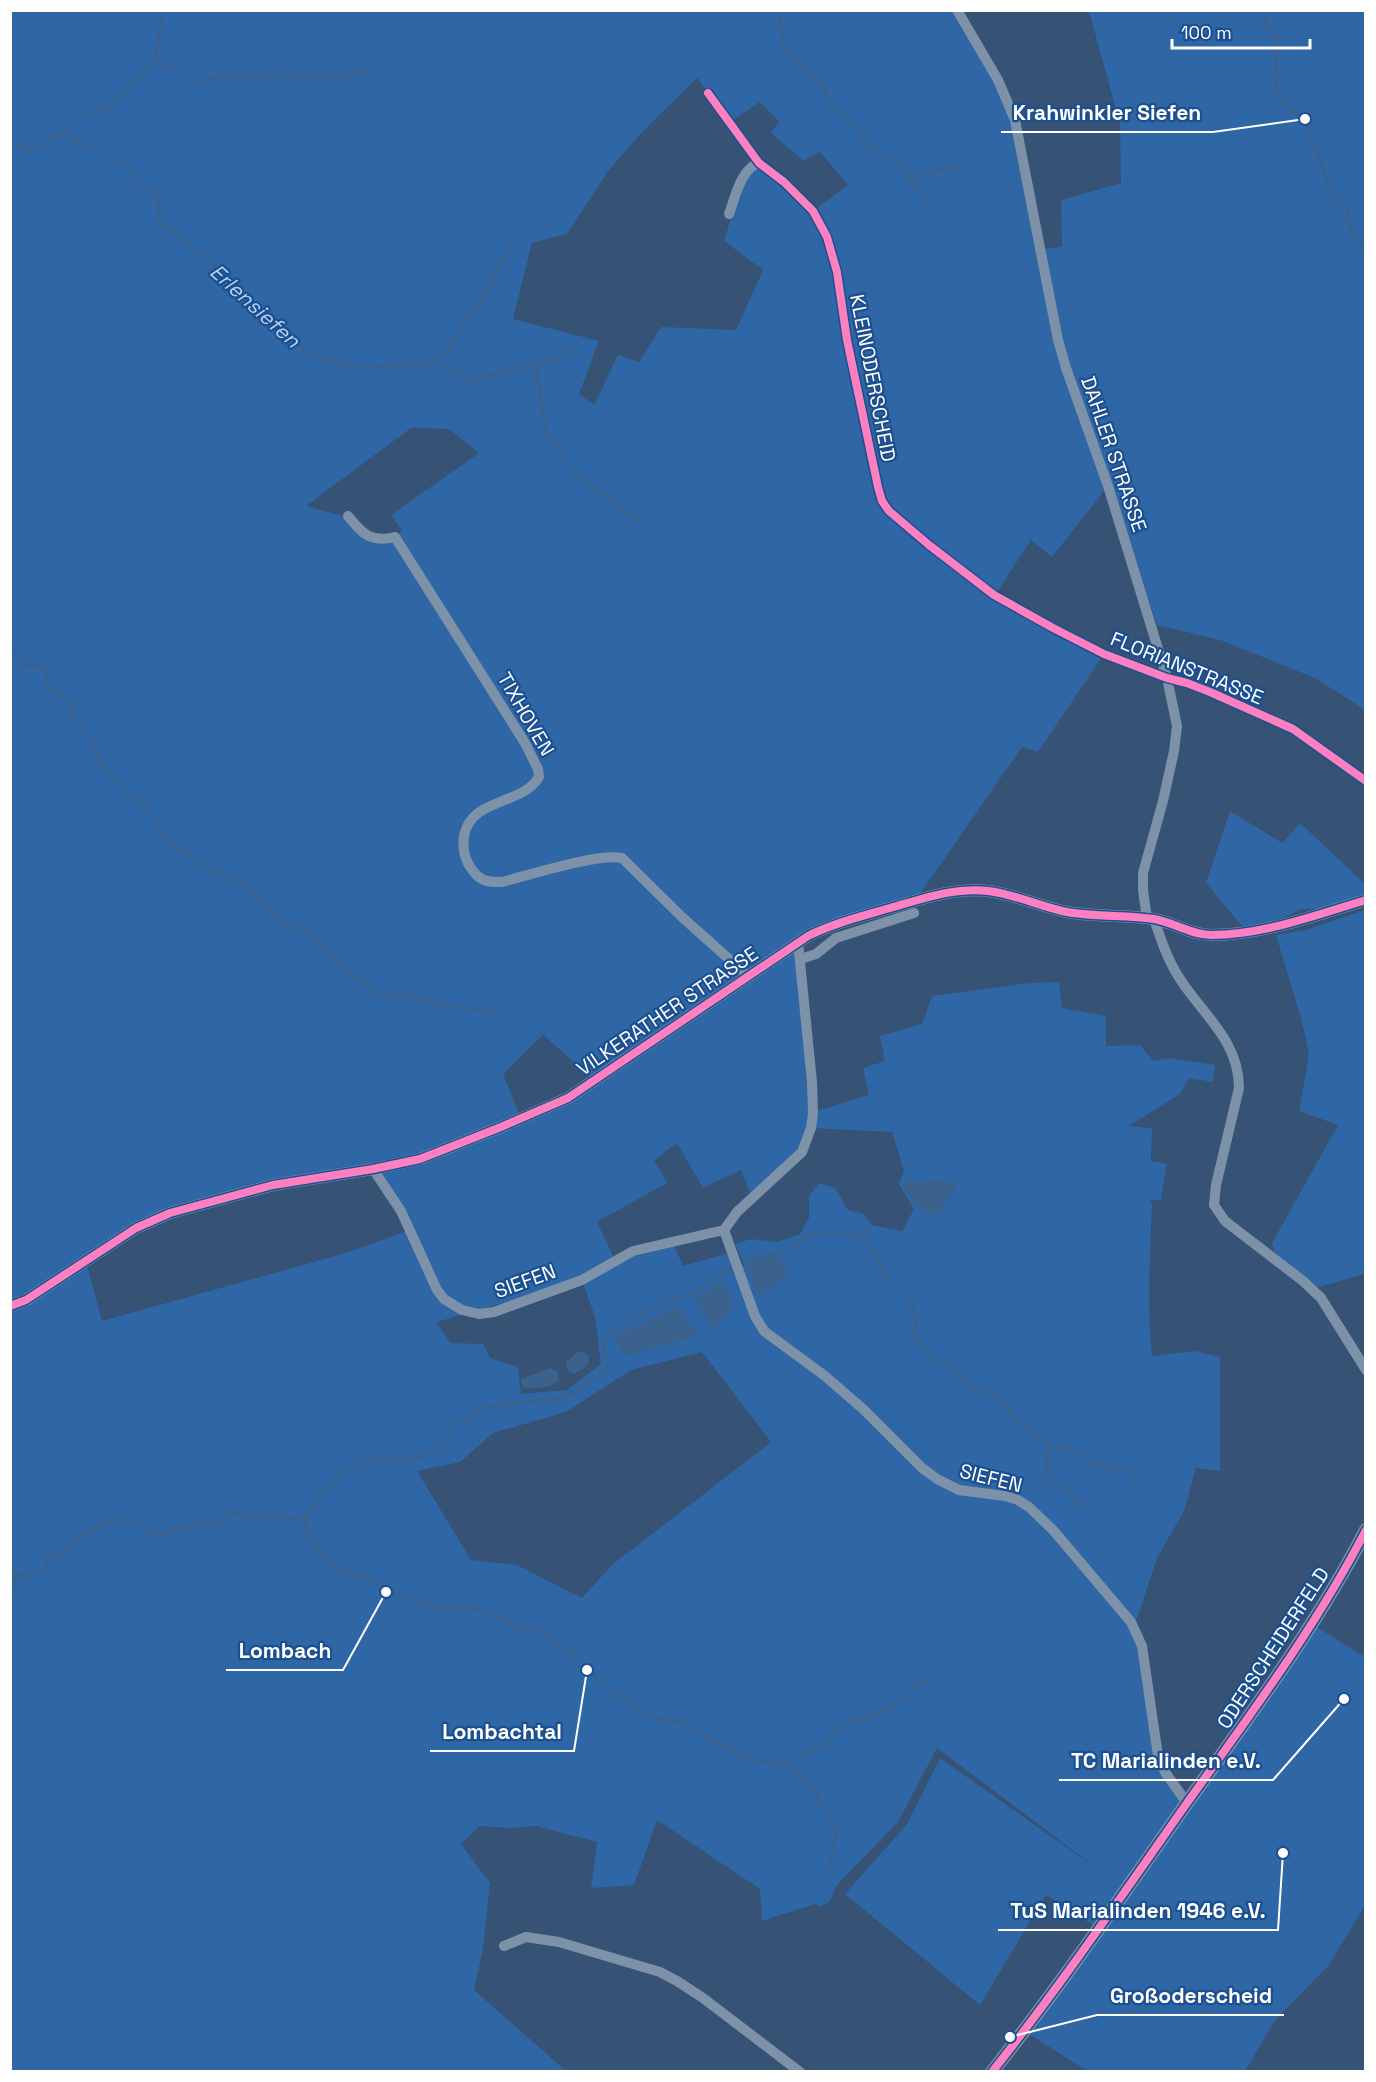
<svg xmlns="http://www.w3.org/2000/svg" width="1376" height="2082" font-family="'Space Grotesk',sans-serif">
	<rect width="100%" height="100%" fill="#365274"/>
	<!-- green -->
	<g fill="#2f66a5" fill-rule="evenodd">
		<path d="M11 11H957L1008 100 1041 250 1062 246 1061 200 1121 183 1120 124 1089 11H1365V712L1356 704 1315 678 1220 640 1157 625 1066 364 1104 491 1052 557 1031 540 995 595 1104 654 1038 752 1022 747 915 901 798 942 813 1112 869 1095 863 1068 885 1061 880 1036 922 1024 932 996 1030 983 1059 982 1062 1008 1106 1016V1046L1140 1045 1153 1061 1170 1058 1215 1065 1213 1082 1189 1078 1180 1094 1129 1126 1152 1128 1151 1161 1167 1164 1161 1200H1150L1152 1205C1150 1255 1147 1305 1152 1356L1195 1351 1220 1357V1471L1196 1468 1184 1511 1157 1558 1137 1619 1131 1622 1136 1639 1151 1738 1187 1802 1312 1624 1365 1657V1905L1329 1965 1276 2019 1245 2071H1087L1024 2031 1099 1929 1046 1895 980 2005 845 1894 907 1824 940 1758 1100 1871 937 1748 898 1822 836 1886 832 1897 828 1903 820 1907 815 1904 762 1921 760 1889 657 1820 634 1885 591 1888 597 1842 536 1826 510 1828 480 1826 461 1844 490 1883 483 1949 474 1990 566 2071 11 2072ZM697 78 730 122 760 102 779 121 771 133 804 161 820 152 848 185 813 211 753 164 742 181 724 241 763 270 736 330 661 327 639 362 618 355 594 405 579 394 599 341 513 319 532 243 567 234 608 171 646 128ZM411 428 449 429 479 453 391 515 402 531 395 537 378 544 343 516 306 506ZM543 1035 594 1080 521 1118 503 1074ZM811 1128 892 1132 904 1171 899 1184 914 1209 902 1231 871 1225 864 1214 848 1210 835 1188 819 1183 809 1196V1218L800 1234 777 1242 751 1239 735 1244 744 1265 739 1268 732 1252 683 1266 672 1241 615 1260 597 1222 667 1183 654 1160 677 1143 703 1188 741 1170 752 1198 806 1144ZM373 1169 410 1230 346 1253 102 1321 86 1261 136 1228 200 1204ZM582 1280 595 1317 601 1364 567 1390 521 1394 518 1367 490 1358 483 1344 450 1343 437 1322ZM721 1282 714 1330 704 1295ZM702 1352 771 1442 612 1565 582 1598 517 1565 471 1560 417 1471 460 1462 493 1433 566 1412 631 1370Z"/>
		<path d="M1230 811 1282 843 1300 823 1365 884V895L1325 909H1302L1269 924 1242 926 1206 883Z"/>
		<path d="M1365 910V1274L1312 1289 1277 1261 1272 1243 1338 1125 1299 1111 1309 1054 1301 1018 1276 935 1306 930Z"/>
	</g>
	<!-- water -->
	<g fill="#3b618d">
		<path d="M939 1180 957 1184 944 1208 932 1215 915 1204 902 1183C915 1179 925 1184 939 1180Z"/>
		<path d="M778 1253 789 1276 761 1294 757 1293 745 1265Z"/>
		<path d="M722 1281 734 1302 714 1330 695 1300Z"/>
		<path d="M679 1306 698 1336 625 1356 614 1337Z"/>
		<path d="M578 1352H584L589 1356C590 1367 583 1369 574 1374 567 1372 566 1369 566 1362Z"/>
		<path d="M550 1368 557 1371 559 1380C551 1388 536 1389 525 1388L521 1383V1379Z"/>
	</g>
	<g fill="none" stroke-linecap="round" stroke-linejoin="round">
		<!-- stream -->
		<g stroke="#3b618d" stroke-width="3">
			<path d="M781 10 780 20 785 48 802 68 824 86 828 100 853 123 873 150 899 164 937 217"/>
			<path d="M1264 10 1266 14 1265 27 1280 40C1276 62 1267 92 1289 109 1294 113 1300 114 1305 119L1330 189 1346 205 1352 232 1366 251"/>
			<path d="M155 61 182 74"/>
			<path d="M196 80 202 81 226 75 260 77 272 74 312 77 341 76 367 69"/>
			<path d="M85 119 107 108 155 61 163 10"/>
			<path d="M60 135 68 129"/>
			<path d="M10 149 18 144 28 151 60 135 93 149"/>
			<path d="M106 154 115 158 134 174 136 181 159 197V220L209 261 309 354 356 368 433 363 471 380 536 364 545 429 570 469 640 523"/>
			<path d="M909 179 933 171 958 167"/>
			<path d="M433 363 450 348 473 310 487 292 510 248 523 229"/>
			<path d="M536 364 557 359 576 345"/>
			<path d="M10 649 19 655 24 665 39 666 47 669V681L51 690 69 702 75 717 95 747 104 767 126 793 142 804 160 826 173 847 198 858 201 864 252 889 268 911 280 922 303 930 376 994 405 996 458 1007 503 1013"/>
			<path d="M745 1263C759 1253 771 1256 785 1250 793 1246 801 1240 809 1236 828 1228 845 1234 864 1239L873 1253 882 1272 908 1297 918 1317 914 1333 924 1348 935 1359 965 1378 971 1386 1003 1399 1020 1426 1030 1427C1037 1439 1047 1444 1059 1450L1068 1447C1079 1453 1093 1465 1105 1467 1113 1468 1116 1465 1126 1468L1132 1478 1142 1485"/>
			<path d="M1049 1445 1046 1462 1049 1479 1065 1489 1087 1508"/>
			<path d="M307 1516 322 1493 347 1470 362 1460 385 1458 404 1461 429 1455 458 1424 484 1407 559 1398 575 1392 602 1373 609 1364 604 1351 605 1339 611 1332 643 1314 674 1299 689 1295 731 1269"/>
			<path d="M10 1592 16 1589 14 1574C24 1575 33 1572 43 1572L48 1558 51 1556 61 1558C65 1551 67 1544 74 1539 85 1531 119 1517 132 1519 140 1521 144 1529 150 1534L162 1536 169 1531 171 1527 183 1529 199 1522 216 1526 227 1514H243L254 1517 280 1514 287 1520 307 1516 306 1528 311 1536 315 1548 343 1572 369 1578 386 1592 417 1602 443 1607 478 1610 489 1615 502 1618 513 1626 525 1628 534 1627 571 1652 580 1666 593 1673 603 1686 623 1700 653 1717 681 1722 703 1732 706 1736 740 1756 774 1764H786L825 1744 836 1731 852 1721 869 1718 906 1697 917 1685 932 1680"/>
			<path d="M786 1764 801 1779 815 1787 819 1802 834 1823 836 1834 830 1864"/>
		</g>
		<!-- minor -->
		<g stroke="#7d92a8" stroke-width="10">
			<path d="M957 10 998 80 1015 120 1058 340 1066 368 1108 486 1167 678 1177 726 1174 751 1163 801 1143 873V890L1147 919"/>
			<path d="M708 93 759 163 784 182 813 211 827 237 837 272 847 340 878 487 882 501 889 511 929 545 994 595 1053 628 1104 654 1167 678 1187 683 1210 692 1293 729 1366 781"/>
			<path d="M729 214C735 198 741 168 759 163"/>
			<path d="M348 516C363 534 370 543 395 537L525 743 538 769 539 777C522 806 471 797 464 836 462 849 465 861 473 871 481 882 490 882 502 882 529 875 598 853 622 858L683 918 748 976"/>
			<path d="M1154 919C1161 940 1168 961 1180 979 1204 1016 1239 1041 1239 1088L1216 1185 1214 1205 1225 1221 1303 1281 1321 1298 1366 1370"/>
			<path d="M801 959 816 954 836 938 914 913"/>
			<path d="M373 1169 401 1211 437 1290 444 1299 462 1310 479 1314 494 1312 582 1280 633 1251 724 1230 737 1212 802 1152 811 1128 813 1113 812 1082 798 942"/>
			<path d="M724 1230 755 1316 764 1331 825 1376 863 1409 922 1468 937 1479 959 1490 1005 1496 1018 1500 1029 1507 1053 1530 1131 1622 1142 1646 1158 1756 1165 1772 1187 1803"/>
			<path d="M504 1946 526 1937 559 1942 660 1972 677 1981 703 1998 800 2072"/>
		</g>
		<!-- tertiary -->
		<path stroke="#7d92a8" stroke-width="12" d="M10 1306 26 1300 136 1228 170 1213 273 1185 373 1169 420 1159 501 1127 568 1098 808 936C834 923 863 916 890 908 922 899 955 887 988 891 1015 894 1041 907 1067 912 1096 917 1125 915 1154 919 1173 922 1191 935 1211 935 1263 935 1316 915 1366 900"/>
		<!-- secondary -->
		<path stroke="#798da4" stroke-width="14" d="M992 2072C1061 1985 1123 1894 1187 1803 1250 1715 1316 1627 1366 1530"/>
		<!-- cycleway casing -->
		<g stroke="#1b4f8f" stroke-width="11">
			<g id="cycleway">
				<path d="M708 93 759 163 784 182 813 211 827 237 837 272 847 340 878 487 882 501 889 511 929 545 994 595 1053 628 1104 654 1167 678 1187 683 1210 692 1293 729 1366 781"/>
				<path d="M10 1306 26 1300 136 1228 170 1213 273 1185 373 1169 420 1159 501 1127 568 1098 808 936C834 923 863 916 890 908 922 899 955 887 988 891 1015 894 1041 907 1067 912 1096 917 1125 915 1154 919 1173 922 1191 935 1211 935 1263 935 1316 915 1366 900"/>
				<path d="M992 2072C1061 1985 1123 1894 1187 1803 1250 1715 1316 1627 1366 1530"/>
			</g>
		</g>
		<!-- cycleway -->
		<use href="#cycleway" stroke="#ff80c0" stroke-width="8"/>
	</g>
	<g text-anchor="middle" stroke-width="4.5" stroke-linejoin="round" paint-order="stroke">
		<!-- street labels -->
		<g font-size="20" fill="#fff" stroke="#1b4f8f">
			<text transform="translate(873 378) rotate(79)" y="7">KLEINODERSCHEID</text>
			<text transform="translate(1114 454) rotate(71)" y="7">DAHLER STRASSE</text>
			<text transform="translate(1187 668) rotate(22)" y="7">FLORIANSTRASSE</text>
			<text transform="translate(526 714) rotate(60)" y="7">TIXHOVEN</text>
			<text transform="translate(667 1011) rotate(-34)" y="7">VILKERATHER STRASSE</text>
			<text transform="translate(525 1281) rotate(-20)" y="7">SIEFEN</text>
			<text transform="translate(991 1478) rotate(14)" y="7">SIEFEN</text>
			<text transform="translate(1273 1648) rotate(-57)" y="7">ODERSCHEIDERFELD</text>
		</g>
		<!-- water labels -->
		<g font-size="21" font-style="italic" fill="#b5d3f5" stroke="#1b4f8f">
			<text transform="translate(255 306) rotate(42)" y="7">Erlensiefen</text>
		</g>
	</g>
	<!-- callouts -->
	<path fill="none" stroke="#fff" stroke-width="2" d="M1305 119L1213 132H1001M386 1592L343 1670H226M587 1670L574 1751H430M1344 1699L1273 1780H1059M1283 1853L1278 1930H998M1010 2037L1097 2015H1284"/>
	<g fill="#fff" stroke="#1b4f8f" stroke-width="2">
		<circle cx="1305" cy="119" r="6"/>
		<circle cx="386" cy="1592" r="6"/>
		<circle cx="587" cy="1670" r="6"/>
		<circle cx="1344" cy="1699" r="6"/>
		<circle cx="1283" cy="1853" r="6"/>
		<circle cx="1010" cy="2037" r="6"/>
	</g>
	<g font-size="21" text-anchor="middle" font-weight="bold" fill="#fff" stroke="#1b4f8f" stroke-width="4.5" stroke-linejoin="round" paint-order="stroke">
		<text x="1107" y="120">Krahwinkler Siefen</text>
		<text x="285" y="1658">Lombach</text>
		<text x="502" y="1739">Lombachtal</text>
		<text x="1166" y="1768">TC Marialinden e.V.</text>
		<text x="1138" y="1918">TuS Marialinden 1946 e.V.</text>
		<text x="1191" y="2003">Großoderscheid</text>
	</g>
	<!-- border -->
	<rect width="1376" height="2082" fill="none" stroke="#ffffff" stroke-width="24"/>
	<!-- scale -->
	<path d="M1172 39v9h138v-9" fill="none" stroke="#ffffff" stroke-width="3"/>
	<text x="1181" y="39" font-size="18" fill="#ffffff" stroke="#1b4f8f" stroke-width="4.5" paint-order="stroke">100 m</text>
</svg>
